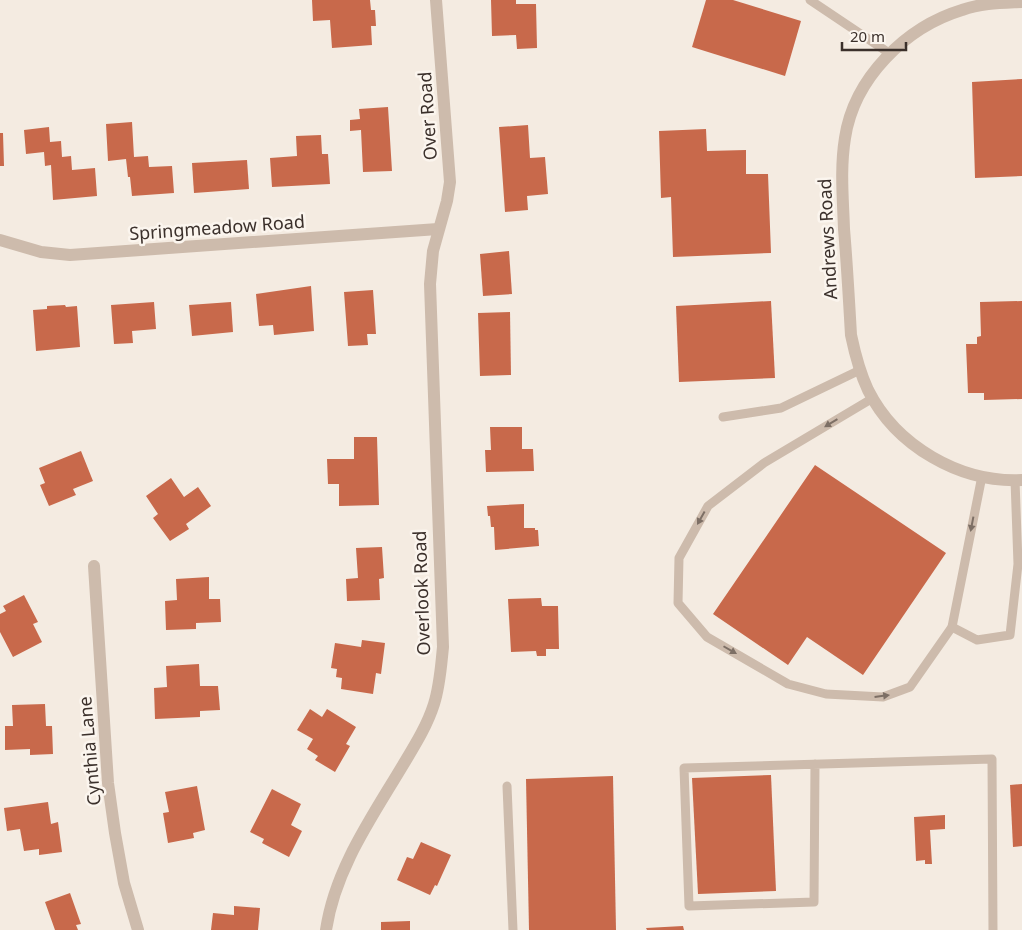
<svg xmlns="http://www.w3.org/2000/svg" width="1022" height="930" font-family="'Noto Sans',sans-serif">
	<rect width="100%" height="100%" fill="#f4ebe1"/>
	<!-- building -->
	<g fill="#c8694b">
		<path d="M312 0H370L371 10H375L376 26H371L372 45 332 48 330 20 313 21Z"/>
		<path d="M491 0H516V4H536L537 48 517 49 516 35 492 36Z"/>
		<path d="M706 0H733L801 21 785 76 692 47Z"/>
		<path d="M1022 79V176L975 178 972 82Z"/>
		<path d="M388 107 392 171 363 172 361 130 350 131V120L360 119 359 109Z"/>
		<path d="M132 122 134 157 148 156 149 167 172 166 174 193 132 196 130 177H128L126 159 108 161 106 124Z"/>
		<path d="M528 125 530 158 545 157 548 194 527 196 528 210 505 212 499 127Z"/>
		<path d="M49 127 50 142 61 141 62 157 71 156 72 170 95 168 97 196 53 200 51 165 45 166 44 152 26 154 24 130Z"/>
		<path d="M706 129 707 151 746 150V174H768L771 253 673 257 671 197 661 198 659 131Z"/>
		<path d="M0 133H3L4 166H0Z"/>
		<path d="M321 135 322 154H328L330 184 272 187 270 158 297 156 296 136Z"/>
		<path d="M247 160 249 189 194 193 192 163Z"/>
		<path d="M509 251 512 294 483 296 480 254Z"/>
		<path d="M311 286 314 331 274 335 273 325 259 326 256 294Z"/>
		<path d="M373 290 376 334H367L368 345 348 346 344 292Z"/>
		<path d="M771 301 775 378 679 382 676 306Z"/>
		<path d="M1022 301V399L984 400V393H968L966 344H977V337L981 336 980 302Z"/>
		<path d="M154 302 156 329 132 331 133 343 114 344 111 305Z"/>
		<path d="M231 302 233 332 192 336 189 305Z"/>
		<path d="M65 305 66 307 77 306 80 347 36 351 33 310 47 309V306Z"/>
		<path d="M510 312 511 375 480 376 478 313Z"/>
		<path d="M490 427H522V449H533L534 471 486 472 485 450H491Z"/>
		<path d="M354 437H377L379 505 339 506V484H328L327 459H354Z"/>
		<path d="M81 451 93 481 73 489 76 495 49 506 40 485 45 483 39 468Z"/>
		<path d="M815 465 946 553 863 675 807 637 788 665 713 614Z"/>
		<path d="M171 478 184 497 198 487 211 506 186 524 189 529 170 541 153 518 158 514 146 496Z"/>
		<path d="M524 504V528H535V530H538L539 546 495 550 494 527H491L490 516H488L487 506Z"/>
		<path d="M382 547 384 578 379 579 380 600 347 601 346 579 358 578 356 548Z"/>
		<path d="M209 577V599H220L221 622 196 623V629L166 630 165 601 177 600 176 579Z"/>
		<path d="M24 595 38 622 33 624 42 642 13 657 0 632V614L6 611 3 606Z"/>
		<path d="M541 598 542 606H558L559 649H546V656H537L536 651 511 652 508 599Z"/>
		<path d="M362 640 385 643 381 674 376 673 373 694 341 689 342 678 336 677 337 669 331 668 335 643 361 647Z"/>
		<path d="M199 664 200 686H218L220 710 200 711V717L155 719 154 688 167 687 166 666Z"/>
		<path d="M45 704 46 726H52L53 754 30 755V749L5 750V726H13L12 705Z"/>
		<path d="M310 709 322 717 327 709 356 727 346 744 350 746 335 772 315 760 318 756 307 749 313 739 297 730Z"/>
		<path d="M771 775 776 891 698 894 692 778Z"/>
		<path d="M613 776 616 930H529L526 779Z"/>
		<path d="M1022 784V846L1013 847 1010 785Z"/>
		<path d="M197 786 205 830 193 833 194 838 168 843 163 813 169 812 165 792Z"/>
		<path d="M272 789 301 804 291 825 302 831 289 857 262 843 264 839 250 832Z"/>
		<path d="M48 802 51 824 58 822 62 852 39 855V849L24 851 20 829 7 831 4 808Z"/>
		<path d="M945 815V829L930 830 932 864H925V860L916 861 914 817Z"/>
		<path d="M421 842 451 855 437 886 435 885 430 895 397 880 407 857 413 859Z"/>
		<path d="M70 893 81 924 76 925 78 930H55L45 902Z"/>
		<path d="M234 906 260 908 258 930H211L213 913 234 915Z"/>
		<path d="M410 921V930H381V922Z"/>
		<path d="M683 926 684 930H647L646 928Z"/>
	</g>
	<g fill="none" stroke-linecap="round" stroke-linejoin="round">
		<!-- service -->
		<g stroke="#cdbbac" stroke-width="9">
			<path d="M810 0 889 53"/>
			<path d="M873 398 764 463 708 506 679 558 678 603 707 637 788 684 826 694 883 697 910 687 952 627 982 476"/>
			<path d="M723 417 781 408 860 370"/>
			<path d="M952 627 977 640 1010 635 1018 564 1015 480"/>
			<path d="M815 764 814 902 689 906 684 768 992 759 993 930"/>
			<path d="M507 786 513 930"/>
		</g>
		<!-- minor -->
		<g stroke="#cdbbac" stroke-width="12">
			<path d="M1022 2C1002 3 982 3 962 10 906 27 854 78 845 138 840 169 843 198 844 229 847 264 849 300 851 335 855 354 860 373 868 390 896 446 960 483 1022 480"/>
			<path d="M0 240 41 252 70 255 438 229"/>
			<path d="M94 566 108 783 115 833 124 883 138 930"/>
			<path d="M326 930C335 869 372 817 403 765 415 745 427 726 434 704 440 685 441 666 443 647L430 284 433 251 447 201 450 182 436 0"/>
		</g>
	</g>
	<!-- one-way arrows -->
	<defs><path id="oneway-solid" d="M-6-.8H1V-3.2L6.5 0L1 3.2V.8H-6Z" transform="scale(1.25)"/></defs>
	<g fill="#7d6f65">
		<use href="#oneway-solid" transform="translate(831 423) rotate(149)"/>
		<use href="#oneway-solid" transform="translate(701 518) rotate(119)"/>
		<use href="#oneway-solid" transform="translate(972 524) rotate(101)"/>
		<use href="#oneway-solid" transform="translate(730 650) rotate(30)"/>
		<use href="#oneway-solid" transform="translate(882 696) rotate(-7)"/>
	</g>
	<g text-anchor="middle" stroke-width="5" stroke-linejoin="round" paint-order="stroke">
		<!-- street labels -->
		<g font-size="18" fill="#3b302b" stroke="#fbf5ee">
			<text transform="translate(428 116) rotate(-94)" y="6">Over Road</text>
			<text transform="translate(217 228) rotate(-4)" y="6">Springmeadow Road</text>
			<text transform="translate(828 239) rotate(-93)" y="6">Andrews Road</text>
			<text transform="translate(422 593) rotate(-92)" y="6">Overlook Road</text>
			<text transform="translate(90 751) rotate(-95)" y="6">Cynthia Lane</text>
		</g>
	</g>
	<!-- scale -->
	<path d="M842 42v8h64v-8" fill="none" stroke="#3b302b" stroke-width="2.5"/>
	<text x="850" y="42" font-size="15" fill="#3b302b" stroke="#fbf5ee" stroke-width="4" paint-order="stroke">20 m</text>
</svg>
